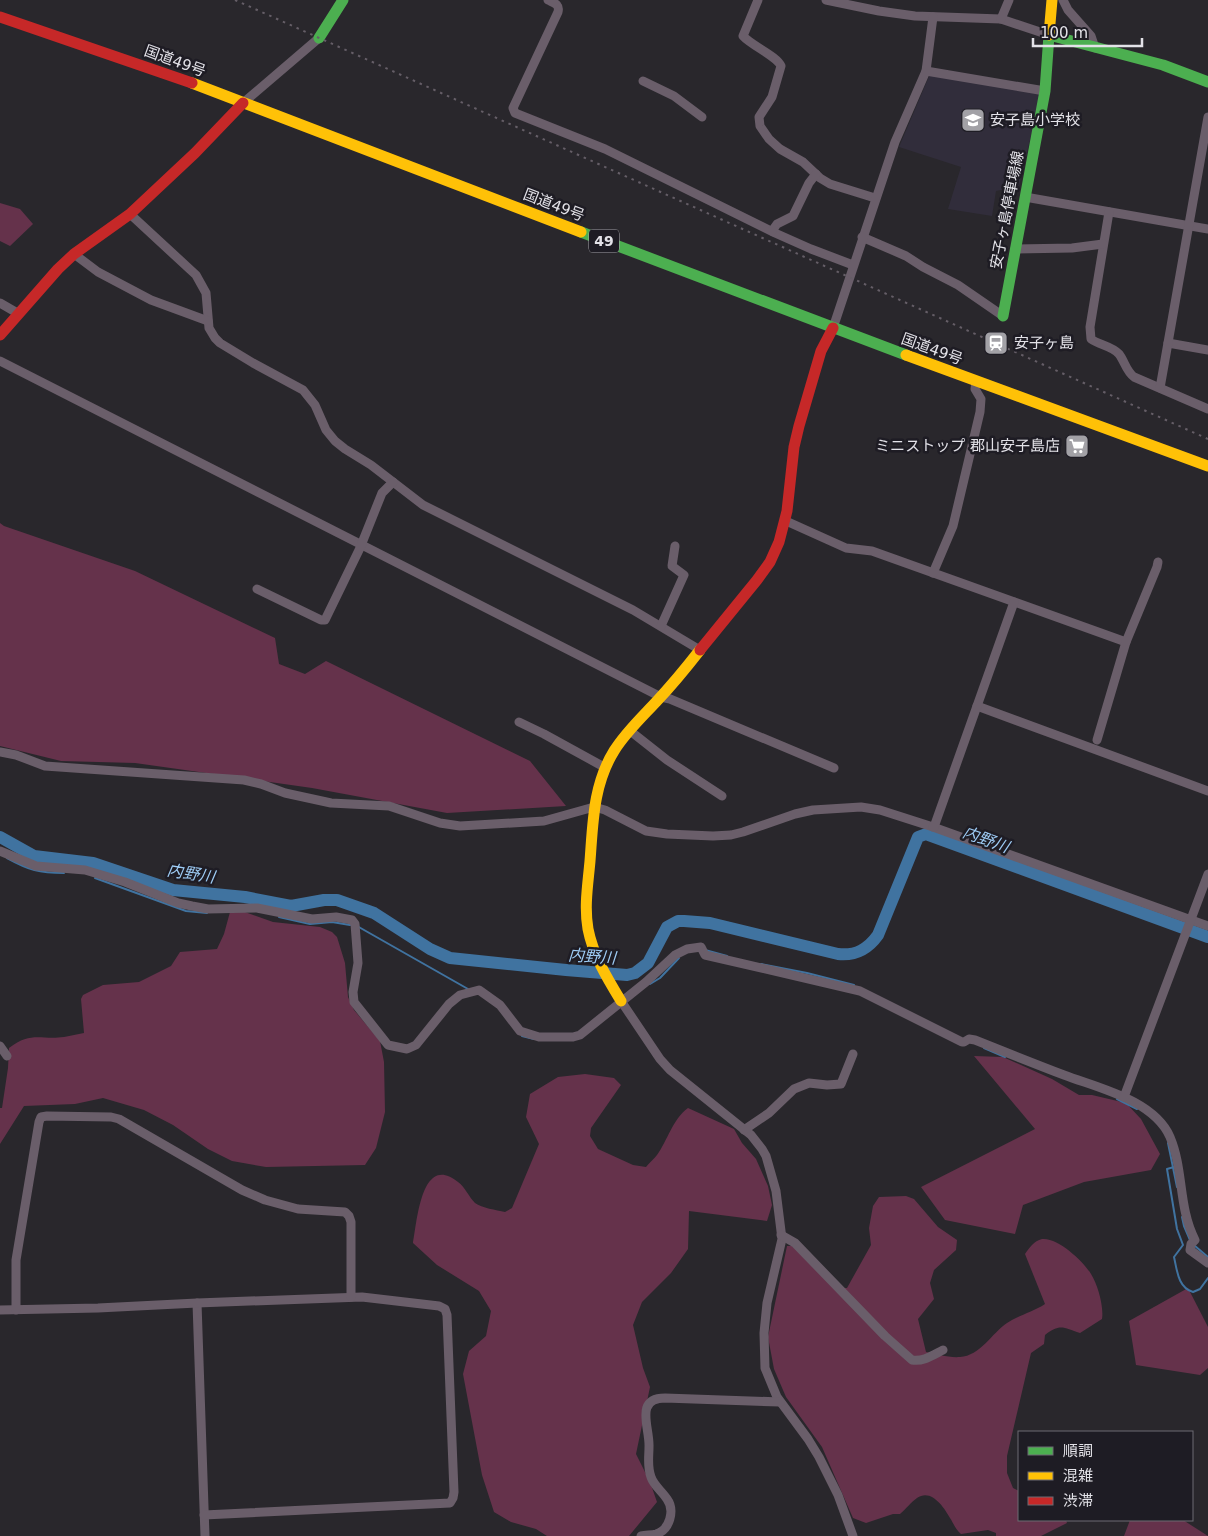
<svg xmlns="http://www.w3.org/2000/svg" width="1208" height="1536" font-family="'DejaVu Sans','Noto Sans JP',sans-serif">
	<rect width="100%" height="100%" fill="#29272c"/>
	<!-- built -->
	<path fill="#312d3b" d="M930 74 1041 94 1019 186 996 191 992 216 948 209 961 167 899 147Z"/>
	<!-- green -->
	<g fill="#65324b">
		<path d="M0 203 20 209 33 224 10 246 0 241Z"/>
		<path d="M0 523 4 526 135 571 275 638 279 664 305 674 326 661 530 761 566 806 447 813 312 788 135 763 61 761 0 746Z"/>
		<path d="M242 911 273 922 320 927 332 932 337 937 345 963 348 997 354 1010 380 1041 384 1062 385 1112 376 1148 365 1165 266 1167 232 1161 208 1149 173 1125 144 1110 103 1098 75 1104 24 1106 0 1144V1108H2L8 1068 9 1048C31 1031 40 1040 64 1037 71 1036 77 1034 84 1033L81 999 83 995 103 985 139 982 171 966 180 952 217 949 224 934 230 912Z"/>
		<path d="M974 1056 1003 1057 1052 1079 1079 1095H1092L1126 1103 1141 1119 1160 1154 1151 1170 1084 1182 1023 1205 1015 1234 945 1220 921 1187 1035 1129Z"/>
		<path d="M585 1074 614 1078 621 1085 591 1128 590 1136 598 1149 633 1165 646 1167C649 1163 654 1159 657 1155 668 1140 672 1120 688 1108L734 1129 742 1143 756 1159 768 1186 772 1205 767 1221 689 1211 688 1249 671 1273 642 1302 633 1325 643 1368 650 1387 636 1454 650 1482 657 1502 629 1536H547L536 1529 511 1522 494 1512 482 1475 463 1374 469 1351 486 1336 491 1311 479 1291 437 1265 413 1243C417 1223 421 1152 458 1182 465 1187 469 1197 475 1203 482 1208 496 1210 505 1212L512 1208 539 1144 526 1117 530 1094 558 1077Z"/>
		<path d="M906 1196 914 1199 938 1227 957 1240 956 1250 934 1270 930 1283 934 1299 918 1319 926 1352C936 1354 949 1358 960 1357 980 1356 992 1333 1007 1323 1019 1315 1033 1312 1045 1304L1025 1254C1029 1248 1034 1241 1042 1239 1058 1237 1084 1262 1091 1274 1098 1285 1104 1307 1102 1319L1080 1333C1064 1328 1060 1323 1045 1335L1044 1344 1031 1353 1007 1456V1473L1013 1488 1019 1491V1520H1066L1067 1523 1041 1536H996V1533L988 1530 961 1534C955 1529 954 1524 950 1518 944 1507 931 1488 917 1498 911 1502 906 1509 900 1514H893L866 1523 853 1518 822 1447 786 1397 774 1369 768 1337 787 1246H792L841 1288H847L871 1245 869 1228 873 1206 879 1197Z"/>
		<path d="M1188 1288 1208 1327V1368L1200 1375 1136 1365 1129 1321Z"/>
		<path d="M1130 1520H1183L1208 1536H1124Z"/>
	</g>
	<g fill="none" stroke-linecap="round" stroke-linejoin="round">
		<!-- stream -->
		<g stroke="#4073a0" stroke-width="2">
			<path d="M7 858C29 870 39 873 64 873"/>
			<path d="M95 878 186 911 207 913"/>
			<path d="M279 917 310 924 332 922 350 925"/>
			<path d="M357 926 468 989"/>
			<path d="M705 950 727 956"/>
			<path d="M761 964 807 973 854 985"/>
			<path d="M650 984 660 978 679 958"/>
			<path d="M522 1036 534 1039"/>
			<path d="M984 1048 1005 1057"/>
			<path d="M1117 1099 1137 1109"/>
			<path d="M1168 1143 1177 1187"/>
			<path d="M1174 1167 1167 1169 1177 1229 1183 1245 1174 1257C1177 1270 1178 1288 1193 1292L1200 1289 1208 1278"/>
			<path d="M1182 1217 1184 1226 1190 1240"/>
			<path d="M1195 1246 1208 1257"/>
		</g>
		<!-- river -->
		<path stroke="#4073a0" stroke-width="12" d="M0 837 34 856 93 863 173 890 245 897 291 906 324 900H337L374 913 430 949 450 958 566 970 627 975 635 973 648 963 667 927 678 921H684L710 923 838 954C856 956 868 949 878 935L918 837 926 834 1208 937"/>
		<!-- street -->
		<g stroke="#6a5e6a" stroke-width="9">
			<path d="M548 0C554 3 560 4 558 12L513 108 515 113 605 149 775 233 811 249 853 265"/>
			<path d="M758 0 743 36C752 46 777 56 781 66L772 97 759 117 760 126 769 139 780 149 803 162 820 178 830 184 875 198"/>
			<path d="M826 0 879 11 915 16 1001 19 1049 35"/>
			<path d="M1063 0 1068 10 1091 36 1095 48"/>
			<path d="M1001 19 1009 0"/>
			<path d="M926 71 1045 91"/>
			<path d="M643 81 674 96 702 117"/>
			<path d="M243 103 319 38"/>
			<path d="M1025 197 1208 229"/>
			<path d="M1109 212 1090 327 1091 339C1099 345 1112 346 1119 354 1125 362 1126 371 1134 377L1208 409"/>
			<path d="M130 214 196 275 206 293 209 328 215 338 220 343 253 363 303 390 315 405 326 430 335 441 345 449 371 465 423 505 633 610 700 650"/>
			<path d="M772 231 777 224 793 216 809 183 816 174"/>
			<path d="M862 237 906 256 923 267 958 285 1003 316"/>
			<path d="M1015 249 1072 248 1103 244"/>
			<path d="M74 254 98 272 151 300 208 321"/>
			<path d="M0 303 19 314"/>
			<path d="M833 328 895 142 926 71 933 17"/>
			<path d="M1168 343 1208 350"/>
			<path d="M0 361 661 697 670 699 834 768"/>
			<path d="M1160 388 1208 117"/>
			<path d="M786 521 846 548 872 551 1126 642"/>
			<path d="M933 573 953 526 980 412 981 399 975 389 976 381"/>
			<path d="M257 589 321 620H325L360 548 382 493 393 482"/>
			<path d="M661 626 684 575 672 566 675 546"/>
			<path d="M977 706 1208 791"/>
			<path d="M519 722 544 734 604 767"/>
			<path d="M629 730 667 760 722 796"/>
			<path d="M1097 740 1126 642 1157 567 1158 562"/>
			<path d="M0 752 16 755 45 766 244 780 261 784 285 793 331 803 389 806 440 823 460 826 544 821 594 807 605 810 646 831 667 834 713 836 731 835 743 832 795 814 813 810 861 807 880 810 933 827 1208 926"/>
			<path d="M933 827H934L1014 602"/>
			<path d="M0 851 36 866 85 870 125 882 178 903 192 906 208 909 257 908 312 919 336 917 352 920 355 924 358 963 353 992 354 1002 388 1045 407 1049 416 1045 449 1004 460 995 479 990 500 1005 520 1031 539 1037H573L580 1035 646 982 675 955 687 949 701 947 705 955 860 991 962 1042H964L969 1039 975 1040C1005 1052 1035 1064 1064 1075 1098 1088 1154 1100 1170 1137 1184 1170 1178 1207 1195 1240L1191 1244 1190 1250 1208 1263"/>
			<path d="M621 1001 660 1059 670 1070 751 1135 762 1149 766 1156 776 1191 782 1239 767 1303 764 1333 765 1368 777 1397 808 1439 819 1457 838 1495 853 1536"/>
			<path d="M0 1046 7 1056"/>
			<path d="M1124 1097 1208 874"/>
			<path d="M744 1130 769 1113 794 1089 809 1083 827 1085 841 1084 853 1054"/>
			<path d="M781 1235 795 1243 885 1336 912 1360C923 1362 933 1355 943 1350"/>
			<path d="M197 1303 205 1536"/>
			<path d="M0 1310 98 1308 197 1303 362 1297 439 1306 445 1309 447 1315 454 1492 453 1498 450 1503 204 1515"/>
			<path d="M16 1310V1260L39 1122 41 1117 47 1116 111 1117 119 1119 242 1190 265 1200 298 1209 345 1212 349 1216 351 1222V1297"/>
			<path d="M641 1536C646 1535 652 1535 656 1534 670 1530 675 1510 667 1499 662 1491 654 1486 651 1477 647 1466 649 1457 649 1447 650 1428 634 1398 665 1398L780 1402"/>
		</g>
		<!-- fast -->
		<g stroke="#4caf50" stroke-width="11">
			<path d="M319 38 343 0"/>
			<path d="M581 232 906 355"/>
			<path d="M1003 316 1045 91 1049 35 1163 65 1208 82"/>
		</g>
		<!-- slow -->
		<g stroke="#ffc107" stroke-width="11">
			<path d="M1049 35 1052 0"/>
			<path d="M192 83 581 232"/>
			<path d="M906 355 1208 466"/>
			<path d="M621 1001C607 978 593 955 588 929 584 906 588 884 590 861 593 823 593 785 614 751 625 733 641 718 656 702 671 686 686 668 700 650"/>
		</g>
		<!-- jam -->
		<g stroke="#c62828" stroke-width="11">
			<path d="M0 17 192 83"/>
			<path d="M0 335 58 269 74 254 130 214 195 153 243 103"/>
			<path d="M700 650 757 580 770 562 779 542 787 511 794 447 799 426 821 351 833 328"/>
		</g>
		<!-- rail -->
		<path stroke="#655e67" stroke-width="2" stroke-dasharray="2.5 5" stroke-linecap="butt" d="M235 0 1208 439"/>
	</g>
	<!-- icons -->
	<defs>
		<g id="school-square" transform="scale(1.25)"><rect x="-9" y="-9" width="18" height="18" rx="4" fill="#a2a1a6" stroke="#1e1c24"/><path d="M0-5L7-2L0 1L-7-2ZM-4 1L0 2.5L4 1V4Q0 6-4 4Z" fill="#fff"/></g>
		<g id="station-square" transform="scale(1.25)"><rect x="-9" y="-9" width="18" height="18" rx="4" fill="#a2a1a6" stroke="#1e1c24"/><path d="M-3-6H3Q5-6 5-4V2Q5 4 3 4L4.5 6H3L1.5 4h-3L-3 6H-4.5L-3 4Q-5 4-5 2V-4Q-5-6-3-6ZM-3.5-4v3h7v-3ZM-3.5 1v1.5H-2V1ZM2 1v1.5H3.5V1Z" fill="#fff"/></g>
		<g id="supermarket-square" transform="scale(1.25)"><rect x="-9" y="-9" width="18" height="18" rx="4" fill="#a2a1a6" stroke="#1e1c24"/><path d="M-6-5.5h2.5l.6 2H6L4.5 2H-2.5L-4.4-4H-6ZM-1.5 3.2a1.3 1.3 0 1 0 .1 0ZM3 3.2a1.3 1.3 0 1 0 .1 0Z" fill="#fff"/></g>
	</defs>
	<g fill-rule="evenodd">
		<use href="#school-square" x="973" y="120"/>
		<use href="#station-square" x="996" y="343"/>
		<use href="#supermarket-square" x="1077" y="446"/>
	</g>
	<g text-anchor="middle" stroke-width="5" stroke-linejoin="round" paint-order="stroke">
		<!-- shield labels -->
		<rect fill="#1e1c24" stroke="#a8a7ad" stroke-width="1" x="589" y="229.5" width="30" height="23" rx="4"/>
		<g font-size="14" font-weight="bold" fill="#e3e2e8">
			<text x="604" y="246">49</text>
		</g>
		<!-- street labels -->
		<g font-size="15" fill="#e3e2e8" stroke="#1e1c24">
			<text transform="translate(175 61) rotate(20)" y="5">国道49号</text>
			<text transform="translate(554 205) rotate(21)" y="5">国道49号</text>
			<text transform="translate(1007 210) rotate(-79)" y="5">安子ヶ島停車場線</text>
			<text transform="translate(932 349) rotate(20)" y="5">国道49号</text>
		</g>
		<!-- poi labels -->
		<g font-size="15" fill="#e3e2e8" stroke="#1e1c24" text-anchor="start">
			<text x="990" y="125">安子島小学校</text>
			<text x="1014" y="348">安子ヶ島</text>
			<text x="1060" y="451" text-anchor="end">ミニストップ 郡山安子島店</text>
		</g>
		<!-- water labels -->
		<g font-size="16" font-style="italic" fill="#9eccf5" stroke="#1e1c24">
			<text transform="translate(986 839) rotate(20)" y="6">内野川</text>
			<text transform="translate(191 873) rotate(9)" y="6">内野川</text>
			<text transform="translate(592 956) rotate(4)" y="6">内野川</text>
		</g>
	</g>
	<!-- legend -->
	<rect x="1018" y="1431" width="175" height="90" fill="#1e1c24" stroke="#6d6b72"/>
	<rect x="1028" y="1447" width="25" height="8" fill="#4caf50" stroke="#6d6b72"/>
	<text x="1063" y="1456" font-size="15" fill="#e3e2e8">順調</text>
	<rect x="1028" y="1472" width="25" height="8" fill="#ffc107" stroke="#6d6b72"/>
	<text x="1063" y="1481" font-size="15" fill="#e3e2e8">混雑</text>
	<rect x="1028" y="1497" width="25" height="8" fill="#c62828" stroke="#6d6b72"/>
	<text x="1063" y="1506" font-size="15" fill="#e3e2e8">渋滞</text>
	<!-- scale -->
	<path d="M1033 38v8h109v-8" fill="none" stroke="#e3e2e8" stroke-width="2.5"/>
	<text x="1040" y="38" font-size="15" fill="#e3e2e8" stroke="#1e1c24" stroke-width="4" paint-order="stroke">100 m</text>
</svg>
